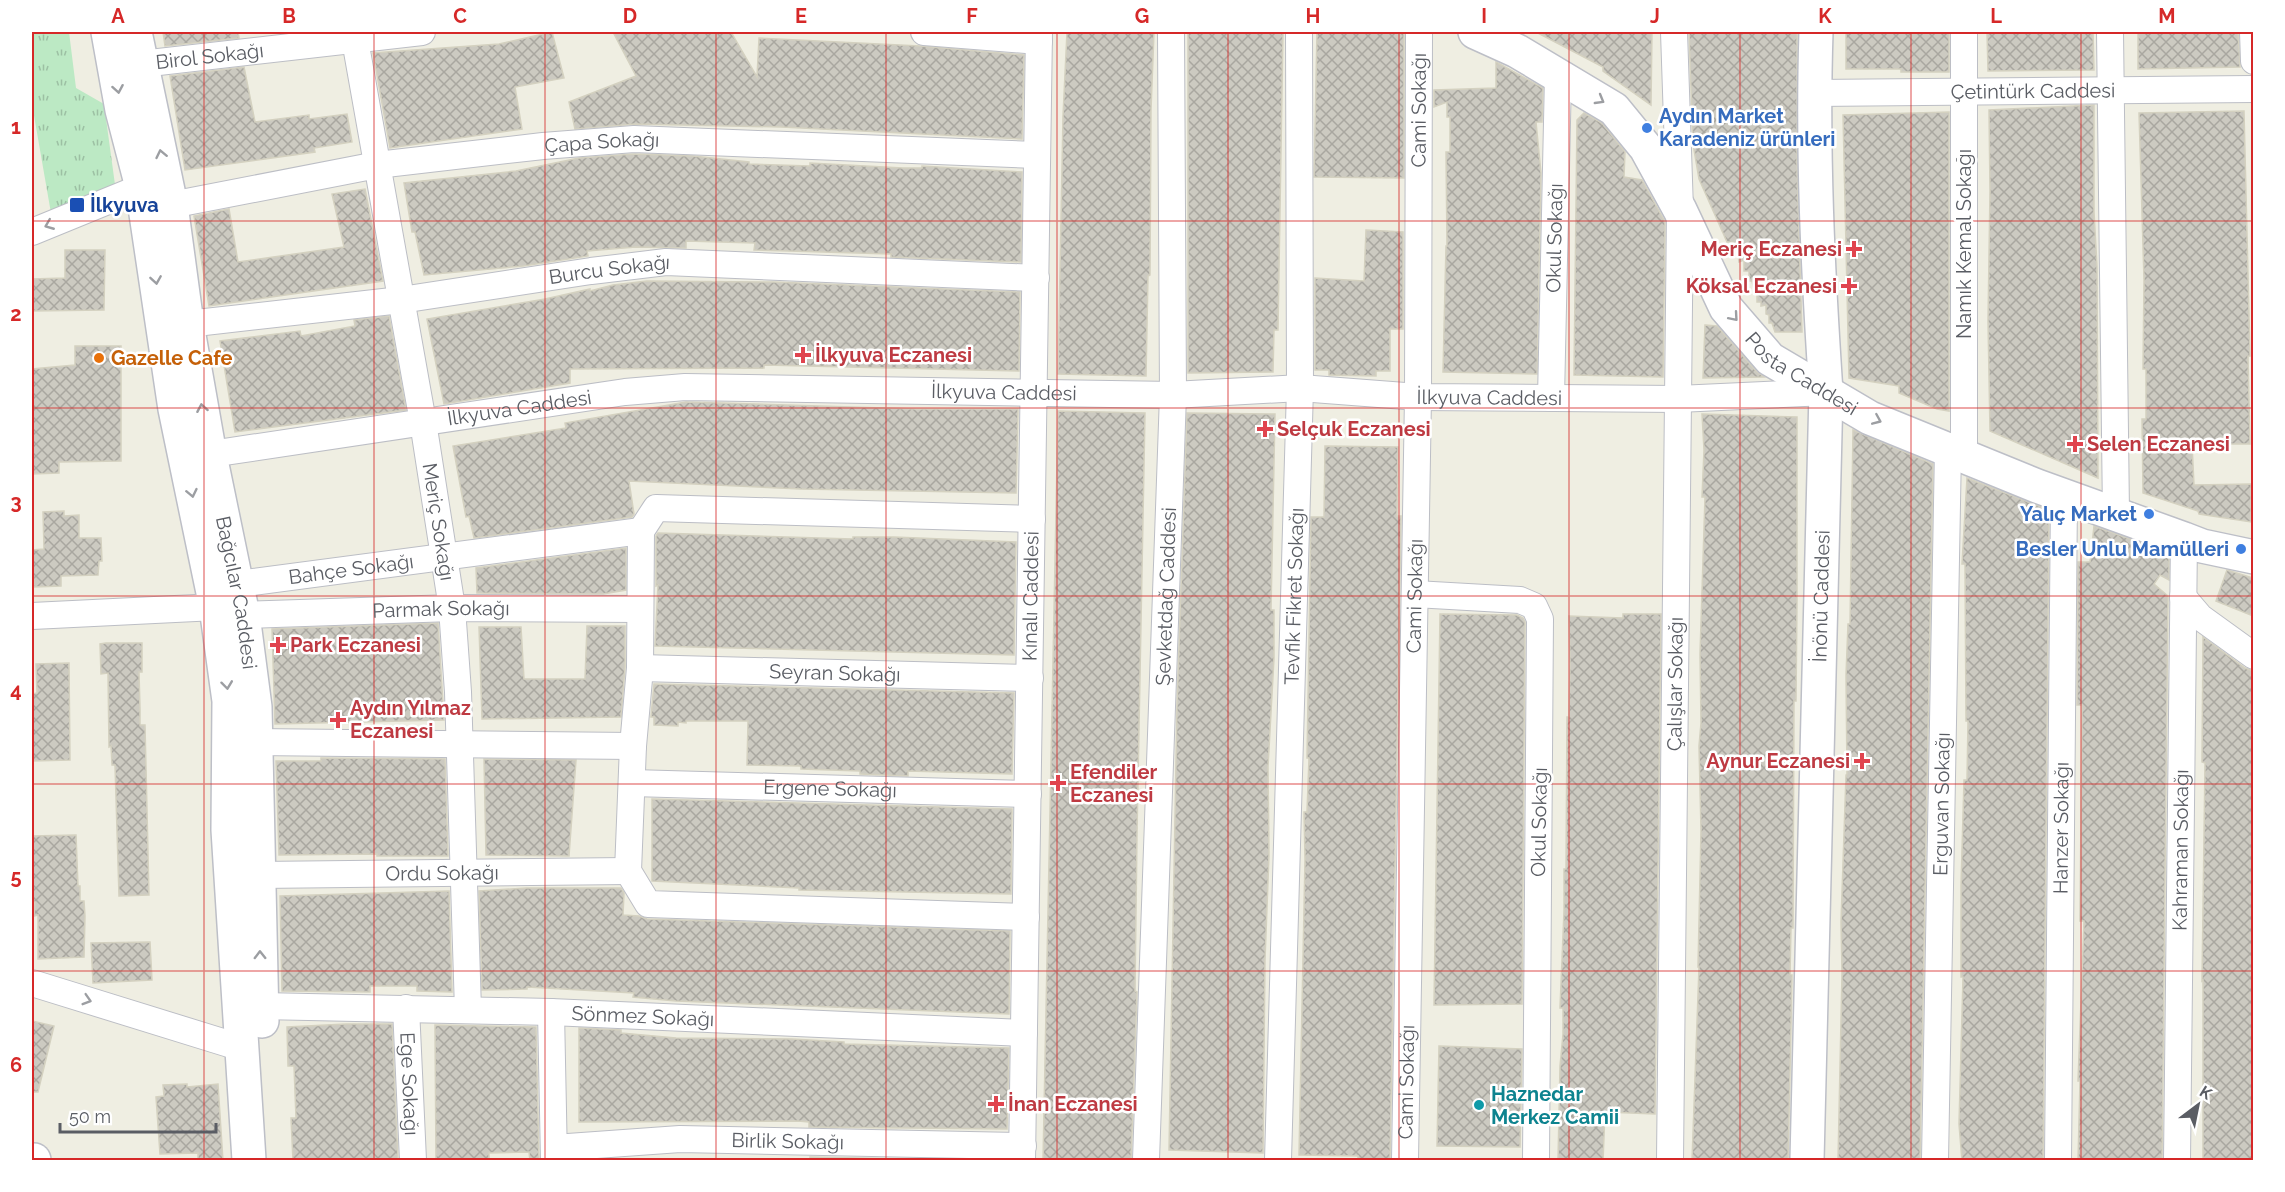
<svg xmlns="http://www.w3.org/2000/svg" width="2285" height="1192" font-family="Raleway,sans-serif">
	<defs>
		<pattern id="grass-tufts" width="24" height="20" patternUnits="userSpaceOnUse" patternTransform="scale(1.5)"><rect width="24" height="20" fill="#bce9c4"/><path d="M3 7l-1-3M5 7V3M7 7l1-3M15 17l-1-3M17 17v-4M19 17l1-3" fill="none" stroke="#9cc0a3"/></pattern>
		<pattern id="building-cross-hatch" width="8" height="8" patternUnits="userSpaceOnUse" patternTransform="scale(1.5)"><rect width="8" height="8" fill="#cccac1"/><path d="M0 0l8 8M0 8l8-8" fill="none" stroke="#a9a7a0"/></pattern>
	</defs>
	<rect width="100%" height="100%" fill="#efeee2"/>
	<!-- grass -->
	<path fill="url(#grass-tufts)" d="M32 32H69L76 88 104 104 116 192 52 219 32 104Z"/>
	<!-- building -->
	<g fill="url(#building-cross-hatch)" stroke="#d4d1c0" stroke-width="1.5">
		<path d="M163 32H238L239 38 165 46Z"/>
		<path d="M552 32 564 78 515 87 522 129 390 148 373 53 499 44Z"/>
		<path d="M613 32H731L757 77 759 38 920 46 1024 55 1022 139 781 127 635 124 575 129 569 102 636 76Z"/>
		<path d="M1067 32H1154L1151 110 1150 275 1148 276 1146 376 1058 374 1063 116Z"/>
		<path d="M1188 32H1283L1278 330H1274L1273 372 1188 373Z"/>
		<path d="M1317 32H1404V178L1314 177Z"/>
		<path d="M1536 32H1652L1651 105 1603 71V67Z"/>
		<path d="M1689 32H1797V168L1802 332H1775L1772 323H1769V315L1766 314V305L1761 306V302H1757V290H1754L1752 281H1749V271H1744V260L1739 262 1738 255H1735L1733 242H1727L1699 179 1693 144Z"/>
		<path d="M1846 32H1949V72H1901V69H1846Z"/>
		<path d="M1987 32H2093L2094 70 1988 71Z"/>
		<path d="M2138 32H2238L2240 67 2138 69Z"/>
		<path d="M1496 62 1543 88 1542 122H1536L1541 173 1537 374 1443 372 1446 246H1447L1446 152H1450V117H1447V102L1434 107V90L1496 88Z"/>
		<path d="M244 67 255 122 309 115V119L347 114 352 142 314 148 315 152 185 170 170 76Z"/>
		<path d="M2094 105V212L2097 266 2098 478 1990 431 1988 321 1990 191 1989 110Z"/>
		<path d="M2244 111 2250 356H2248L2250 444H2192L2194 485 2251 484V522L2199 514 2198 511 2143 493 2142 419H2146V369H2143L2144 280 2139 113Z"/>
		<path d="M1949 112V411L1937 409 1899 393V386L1849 378 1843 115Z"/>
		<path d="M1584 113 1602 123 1625 152 1624 177 1642 180 1665 222 1663 377 1574 375 1577 120Z"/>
		<path d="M634 154 693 156 749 162V164L810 166V163L903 168H922V166L1022 172 1021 262 891 257V254L754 250 755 243 686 241V248L636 247 587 251 588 256 523 266 424 275 415 232H412L404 183 516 171 579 158Z"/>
		<path d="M365 189 383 281 209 306 194 216 229 209 238 262 344 247 332 194Z"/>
		<path d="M1366 230 1403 232V329H1390V371H1376V376L1329 375V370H1315V278L1364 281Z"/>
		<path d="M65 250H105L104 310 32 311V279L65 278Z"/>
		<path d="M647 281 774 282 1020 292 1019 371 764 365V368L570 369V383L444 404 427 319 545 299 590 289V291L613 285Z"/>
		<path d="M389 316 406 410 235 432 220 341 300 331 301 336 355 326 354 320Z"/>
		<path d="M1705 325 1717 326 1756 371 1764 377 1703 378Z"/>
		<path d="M75 346H121V461L59 462V473L32 474V369L75 365Z"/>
		<path d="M686 402 917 409H1018L1016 493 801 489 629 481 634 514 632 517 474 538 469 516 466 517 453 446 566 428 565 423Z"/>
		<path d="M1058 411 1145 413 1137 834 1135 991 1137 992 1131 1161H1043Z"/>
		<path d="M1187 413 1275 414 1271 610H1274V658L1268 767 1269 855 1265 960 1263 1153 1169 1150 1177 705Z"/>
		<path d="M1702 414 1797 417V601L1796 701H1794L1793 928H1791L1790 975H1792L1791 1026 1788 1161H1692L1699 967H1698L1701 830 1699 746 1701 723 1700 654 1705 497H1702L1704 450Z"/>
		<path d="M1853 430 1933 464 1920 1161H1838L1842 973 1841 922 1846 775 1847 774 1846 675 1848 624H1850Z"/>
		<path d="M1325 446 1398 447 1397 516H1401L1390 1161H1358V1156L1299 1155 1305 859 1304 812H1307L1309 758H1307L1311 517H1324Z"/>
		<path d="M1967 478 2049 510 2043 1161H1962L1959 1124 1963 977H1961V885L1964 780H1967L1968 721H1966L1965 564H1962Z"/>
		<path d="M64 511V516L79 515V538H101L102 561H99L98 575 61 576V586L34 587 32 550 44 549 43 512Z"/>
		<path d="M2094 526 2169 553V580L2160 575 2154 584 2168 596 2162 1161H2078L2080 1081H2078L2084 921H2080L2082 705H2077L2078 562H2090Z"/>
		<path d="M658 533 853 539V537H894L1016 542 1014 655 655 646 658 585 656 586V536Z"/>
		<path d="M626 548V590L603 594 477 593 476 568Z"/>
		<path d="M2227 570 2253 578V616L2216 601Z"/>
		<path d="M1440 614 1517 615 1523 618 1525 622 1522 1004 1434 1005Z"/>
		<path d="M1623 614H1661L1655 1114 1605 1112 1603 1161H1558L1560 1066 1563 1034V1008H1560L1564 911V869H1566L1567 717H1569L1570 664 1569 616 1623 618Z"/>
		<path d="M438 623 444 720 275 724 272 629Z"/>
		<path d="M587 626H625V667L621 717 482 719 479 627H521L524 679H585Z"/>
		<path d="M2203 637 2245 668 2253 671V1161H2203V980L2202 981 2205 763 2202 762Z"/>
		<path d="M106 643H142V672H139L140 709V725H145L149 895 119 896 115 765H112L111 746 109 747 108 673 101 674 100 644Z"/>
		<path d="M69 663 70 760 32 761V694L37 693 36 664Z"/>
		<path d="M654 684 1014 693 1012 774 908 771V776L860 774V771L801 769V766L747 765 748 721H686V723L678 722V726L654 725V717H651Z"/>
		<path d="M321 758 445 759 448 856H377V854L279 855 276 761H321Z"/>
		<path d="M484 759 576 760 569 856 486 855Z"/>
		<path d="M652 799 1012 809 1011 894 799 890V888L652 881Z"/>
		<path d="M76 835 78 886H80V901H84L85 916 84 957 38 959V915L34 916 35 902H33L32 836Z"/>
		<path d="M526 888H621L624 893 623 915 639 916 647 919 1010 931 1009 1014 676 1001 633 997 634 993 527 987V989L482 990 479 891Z"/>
		<path d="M449 891 452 992 417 991V986H370V992L282 991 280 896Z"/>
		<path d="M150 942 152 980 93 983 91 943Z"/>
		<path d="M32 1021 54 1026 38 1092H32Z"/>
		<path d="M346 1024H392L398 1161H293L291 1118H296L294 1066H288L287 1027Z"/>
		<path d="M435 1025 536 1027 539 1161H530L529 1152 489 1153V1161H436Z"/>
		<path d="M579 1028 621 1030V1033L676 1038 792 1039 844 1042V1044L1009 1048 1007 1129 809 1127V1122L798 1121 579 1122Z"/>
		<path d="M1439 1046 1522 1049 1520 1147 1437 1146Z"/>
		<path d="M187 1084V1087L218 1084 223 1161H198V1153L160 1154 156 1097 164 1096 163 1085Z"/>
		<path d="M810 1157 907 1159V1161H810Z"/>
	</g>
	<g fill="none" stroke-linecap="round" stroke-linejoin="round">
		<!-- street casing -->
		<g stroke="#bcbec5" stroke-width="28">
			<g id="street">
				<path d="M924 32 1039 41"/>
				<path d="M1964 32V456"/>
				<path d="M2110 32 2116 514"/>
				<path d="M2253 32 2254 61"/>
				<path id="s1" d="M355 40 423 422 452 608 458 692 468 1010"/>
				<path id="s2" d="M141 64 422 32"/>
				<path id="s3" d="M1814 93 2254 89"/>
				<path id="s4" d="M171 205 377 165 543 146 634 139 1037 155"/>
				<path d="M32 232 142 187"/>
				<path id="s5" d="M187 324 401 300 591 271 666 262 1036 278"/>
				<path id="s6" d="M1551 398 1558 76"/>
				<path id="s7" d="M191 457 625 392 685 387 1173 395 1300 388 1418 397 1678 399 1826 392"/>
				<path id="s8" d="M238 584 641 531"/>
				<path d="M1415 594 1520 600 1534 606 1540 619 1536 1160"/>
				<path d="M2183 597 2200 617 2254 656"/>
				<path id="s9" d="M243 615 452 608 639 609"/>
				<path d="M32 616 216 607"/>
				<path id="s10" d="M640 668 1030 678"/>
				<path d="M255 742 633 746"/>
				<path id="s11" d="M632 783 1028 794"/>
				<path id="s12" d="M258 875 628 871"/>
				<path d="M1026 917 648 904 628 871 633 746 640 668 641 531 656 508 1032 519"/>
				<path d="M32 983 242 1048"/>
				<path id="s13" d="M261 1006 551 1012 1024 1033"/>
				<path id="s14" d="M406 1008 413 1160"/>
				<path d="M551 1012 554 1160"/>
				<path id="s15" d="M554 1148 680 1139 1023 1146"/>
				<path id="s16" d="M1022 1160 1039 32"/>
				<path id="s17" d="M1146 1160 1173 395 1171 32"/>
				<path id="s18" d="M1278 1160 1300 388 1299 32"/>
				<path id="s19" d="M1405 1160 1418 397 1419 32"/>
				<path id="s20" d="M1670 1160 1680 210 1674 32"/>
				<path id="s21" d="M1935 1160 1948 449"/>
				<path id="s22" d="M2058 1160 2064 496"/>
				<path id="s23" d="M2177 1160 2184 539"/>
			</g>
		</g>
		<!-- secondary casing -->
		<g stroke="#bdbfc7" stroke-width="36">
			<g id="secondary">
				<path d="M108 32 122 110 142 187 175 409 216 607 229 701 228 830 249 1160"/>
				<path id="s24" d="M135 32 171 205 187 324 210 455 243 615 255 707 262 1021"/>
				<path id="s25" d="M1475 32 1517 51 1614 109 1646 148 1680 210 1726 308 1770 359 1870 418 2037 486 2184 539 2202 546 2254 557"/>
				<path d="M32 1160H34"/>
				<path id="s26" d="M1807 1160 1826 392C1818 272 1812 152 1816 32"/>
			</g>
		</g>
		<!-- street -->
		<use href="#street" stroke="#fff" stroke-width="26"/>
		<!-- secondary -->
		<use href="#secondary" stroke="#fff" stroke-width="33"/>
	</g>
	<!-- one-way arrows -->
	<defs><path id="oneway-chevron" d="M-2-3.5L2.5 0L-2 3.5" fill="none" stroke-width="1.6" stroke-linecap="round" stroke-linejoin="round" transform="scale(1.5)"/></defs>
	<g stroke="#9c9ea2">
		<use href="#oneway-chevron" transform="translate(118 89) rotate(80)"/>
		<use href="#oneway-chevron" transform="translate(1600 100) rotate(30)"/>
		<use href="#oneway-chevron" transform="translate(161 154) rotate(-102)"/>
		<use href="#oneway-chevron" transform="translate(49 225) rotate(158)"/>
		<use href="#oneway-chevron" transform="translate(156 280) rotate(81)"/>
		<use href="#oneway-chevron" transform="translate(1734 317) rotate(49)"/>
		<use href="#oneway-chevron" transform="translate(202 408) rotate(-100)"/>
		<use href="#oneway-chevron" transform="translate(1877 420) rotate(23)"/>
		<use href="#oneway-chevron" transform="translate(192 493) rotate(78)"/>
		<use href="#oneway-chevron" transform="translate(227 685) rotate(83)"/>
		<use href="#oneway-chevron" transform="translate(260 955) rotate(-91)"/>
		<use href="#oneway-chevron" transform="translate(87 1000) rotate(17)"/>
	</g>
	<!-- grid -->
	<path fill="none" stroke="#d62828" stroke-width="1.5" stroke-opacity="0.55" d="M204 32V1160M374 32V1160M545 32V1160M716 32V1160M886 32V1160M1057 32V1160M1228 32V1160M1399 32V1160M1569 32V1160M1740 32V1160M1911 32V1160M2081 32V1160M32 221H2254M32 408H2254M32 596H2254M32 784H2254M32 971H2254"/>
	<!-- markers -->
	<g fill="#3f7fe0" stroke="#fff" stroke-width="2">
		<circle cx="1647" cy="128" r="6"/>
		<circle cx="2149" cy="514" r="6"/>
		<circle cx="2241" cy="549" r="6"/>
	</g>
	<rect fill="#1a4fb4" stroke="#fff" stroke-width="2" x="69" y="197" width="16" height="16" rx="3"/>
	<g fill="#e0444e" stroke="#fff" stroke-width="2">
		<path d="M1851 240h6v6h6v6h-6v6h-6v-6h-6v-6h6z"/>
		<path d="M1846 277h6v6h6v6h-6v6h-6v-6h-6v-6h6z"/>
		<path d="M800 346h6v6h6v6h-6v6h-6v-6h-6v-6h6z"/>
		<path d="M1262 420h6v6h6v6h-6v6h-6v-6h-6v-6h6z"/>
		<path d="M2072 435h6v6h6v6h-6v6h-6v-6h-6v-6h6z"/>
		<path d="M275 636h6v6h6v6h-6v6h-6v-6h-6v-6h6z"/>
		<path d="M335 711h6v6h6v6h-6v6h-6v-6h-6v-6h6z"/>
		<path d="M1859 752h6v6h6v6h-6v6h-6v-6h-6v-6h6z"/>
		<path d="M1055 774h6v6h6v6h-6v6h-6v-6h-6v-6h6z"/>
		<path d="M993 1095h6v6h6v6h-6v6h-6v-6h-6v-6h6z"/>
	</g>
	<circle fill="#e8710a" stroke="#fff" stroke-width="2" cx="99" cy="358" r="6"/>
	<circle fill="#0f9aa8" stroke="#fff" stroke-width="2" cx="1479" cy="1105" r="6"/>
	<g text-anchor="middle" stroke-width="5" stroke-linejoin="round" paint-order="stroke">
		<!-- street labels -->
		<g font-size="20" fill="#5a5d64" stroke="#fff">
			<text dy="7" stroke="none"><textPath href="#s2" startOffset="69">Birol Sokağı</textPath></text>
			<text dy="7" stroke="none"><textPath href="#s3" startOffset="219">Çetintürk Caddesi</textPath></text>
			<text dy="7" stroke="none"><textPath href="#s19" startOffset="1050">Cami Sokağı</textPath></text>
			<text dy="7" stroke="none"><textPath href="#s4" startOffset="436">Çapa Sokağı</textPath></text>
			<text dy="7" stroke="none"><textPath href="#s6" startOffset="160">Okul Sokağı</textPath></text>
			<text transform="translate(1964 244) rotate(-90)" y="7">Namık Kemal Sokağı</text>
			<text dy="7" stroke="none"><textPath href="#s5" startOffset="426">Burcu Sokağı</textPath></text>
			<text dy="7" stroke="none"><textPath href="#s25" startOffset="490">Posta Caddesi</textPath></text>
			<text dy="7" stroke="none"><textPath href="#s7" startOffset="818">İlkyuva Caddesi</textPath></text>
			<text dy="7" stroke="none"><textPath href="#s7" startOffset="1304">İlkyuva Caddesi</textPath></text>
			<text dy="7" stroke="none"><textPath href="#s7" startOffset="332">İlkyuva Caddesi</textPath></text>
			<text dy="7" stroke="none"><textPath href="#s1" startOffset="489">Meriç Sokağı</textPath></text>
			<text dy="7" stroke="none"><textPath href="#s8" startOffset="114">Bahçe Sokağı</textPath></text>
			<text dy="7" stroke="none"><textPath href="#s24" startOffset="570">Bağcılar Caddesi</textPath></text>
			<text dy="7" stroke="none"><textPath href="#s16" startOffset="564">Kınalı Caddesi</textPath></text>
			<text dy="7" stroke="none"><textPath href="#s17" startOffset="564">Şevketdağ Caddesi</textPath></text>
			<text dy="7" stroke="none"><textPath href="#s18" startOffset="564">Tevfik Fikret Sokağı</textPath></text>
			<text dy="7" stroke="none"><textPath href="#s19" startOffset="564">Cami Sokağı</textPath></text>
			<text dy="7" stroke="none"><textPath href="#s26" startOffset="564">İnönü Caddesi</textPath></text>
			<text dy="7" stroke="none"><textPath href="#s9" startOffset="198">Parmak Sokağı</textPath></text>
			<text dy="7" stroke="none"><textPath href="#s10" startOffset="195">Seyran Sokağı</textPath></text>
			<text dy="7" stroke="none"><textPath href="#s20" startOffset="476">Çalışlar Sokağı</textPath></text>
			<text dy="7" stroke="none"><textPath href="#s11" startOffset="198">Ergene Sokağı</textPath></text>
			<text dy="7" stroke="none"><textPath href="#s21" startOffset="356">Erguvan Sokağı</textPath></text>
			<text transform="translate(1539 822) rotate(-89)" y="7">Okul Sokağı</text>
			<text dy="7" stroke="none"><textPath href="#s22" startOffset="332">Hanzer Sokağı</textPath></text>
			<text dy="7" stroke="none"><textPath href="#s23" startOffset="310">Kahraman Sokağı</textPath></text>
			<text dy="7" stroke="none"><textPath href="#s12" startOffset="184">Ordu Sokağı</textPath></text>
			<text dy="7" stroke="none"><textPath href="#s13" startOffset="382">Sönmez Sokağı</textPath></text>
			<text dy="7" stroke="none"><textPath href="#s19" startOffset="78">Cami Sokağı</textPath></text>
			<text dy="7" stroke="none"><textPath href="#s14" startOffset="76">Ege Sokağı</textPath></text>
			<text dy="7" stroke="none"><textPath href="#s15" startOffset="234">Birlik Sokağı</textPath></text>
		</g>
		<!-- shop labels -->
		<g font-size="20" font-weight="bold" fill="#366cbe" stroke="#fff" text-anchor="end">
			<text x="1659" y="123" text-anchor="start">Aydın Market<tspan x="1659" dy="23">Karadeniz ürünleri</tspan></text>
			<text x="2137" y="521">Yalıç Market</text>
			<text x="2229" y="556">Besler Unlu Mamülleri</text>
		</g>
		<!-- transit labels -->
		<g font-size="20" font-weight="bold" fill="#164399" stroke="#fff" text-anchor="start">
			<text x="90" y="212">İlkyuva</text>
		</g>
		<!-- health labels -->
		<g font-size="20" font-weight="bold" fill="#be3a42" stroke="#fff" text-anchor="start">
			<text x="1842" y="256" text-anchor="end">Meriç Eczanesi</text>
			<text x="1837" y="293" text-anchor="end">Köksal Eczanesi</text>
			<text x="815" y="362">İlkyuva Eczanesi</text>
			<text x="1277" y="436">Selçuk Eczanesi</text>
			<text x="2087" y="451">Selen Eczanesi</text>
			<text x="290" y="652">Park Eczanesi</text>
			<text x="350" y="715">Aydın Yılmaz<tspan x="350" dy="23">Eczanesi</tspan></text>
			<text x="1850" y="768" text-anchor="end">Aynur Eczanesi</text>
			<text x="1070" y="779">Efendiler<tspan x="1070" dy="23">Eczanesi</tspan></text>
			<text x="1008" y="1111">İnan Eczanesi</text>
		</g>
		<!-- food labels -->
		<g font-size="20" font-weight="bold" fill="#c56008" stroke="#fff" text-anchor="start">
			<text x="111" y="365">Gazelle Cafe</text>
		</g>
		<!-- culture labels -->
		<g font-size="20" font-weight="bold" fill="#0d838f" stroke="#fff" text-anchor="start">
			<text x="1491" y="1101">Haznedar<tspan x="1491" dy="23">Merkez Camii</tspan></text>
		</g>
	</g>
	<!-- border -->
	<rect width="2285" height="1192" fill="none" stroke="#ffffff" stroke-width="66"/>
	<!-- north arrow -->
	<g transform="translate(2198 1105) rotate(32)" stroke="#ffffff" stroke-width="4.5" paint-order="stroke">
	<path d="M0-4.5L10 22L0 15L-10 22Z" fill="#5a5d64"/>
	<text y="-9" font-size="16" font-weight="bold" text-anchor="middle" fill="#5a5d64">K</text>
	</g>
	<!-- scale -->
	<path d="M60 1123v9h156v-9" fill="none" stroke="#5a5d64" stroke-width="3"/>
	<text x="69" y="1123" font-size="18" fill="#5a5d64" stroke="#ffffff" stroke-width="4.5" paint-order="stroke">50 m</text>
	<rect x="33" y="33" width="2219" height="1126" fill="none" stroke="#d62828" stroke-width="2"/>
	<g font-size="20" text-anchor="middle" font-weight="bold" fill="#d62828">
		<text x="118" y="23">A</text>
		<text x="289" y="23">B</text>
		<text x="460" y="23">C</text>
		<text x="630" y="23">D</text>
		<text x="801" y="23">E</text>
		<text x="972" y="23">F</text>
		<text x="1142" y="23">G</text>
		<text x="1313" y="23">H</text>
		<text x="1484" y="23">I</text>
		<text x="1655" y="23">J</text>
		<text x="1825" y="23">K</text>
		<text x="1996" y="23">L</text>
		<text x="2167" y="23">M</text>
		<text x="16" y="134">1</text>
		<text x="16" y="321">2</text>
		<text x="16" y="509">3</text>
		<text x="16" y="697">4</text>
		<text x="16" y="884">5</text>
		<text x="16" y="1072">6</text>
	</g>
</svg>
